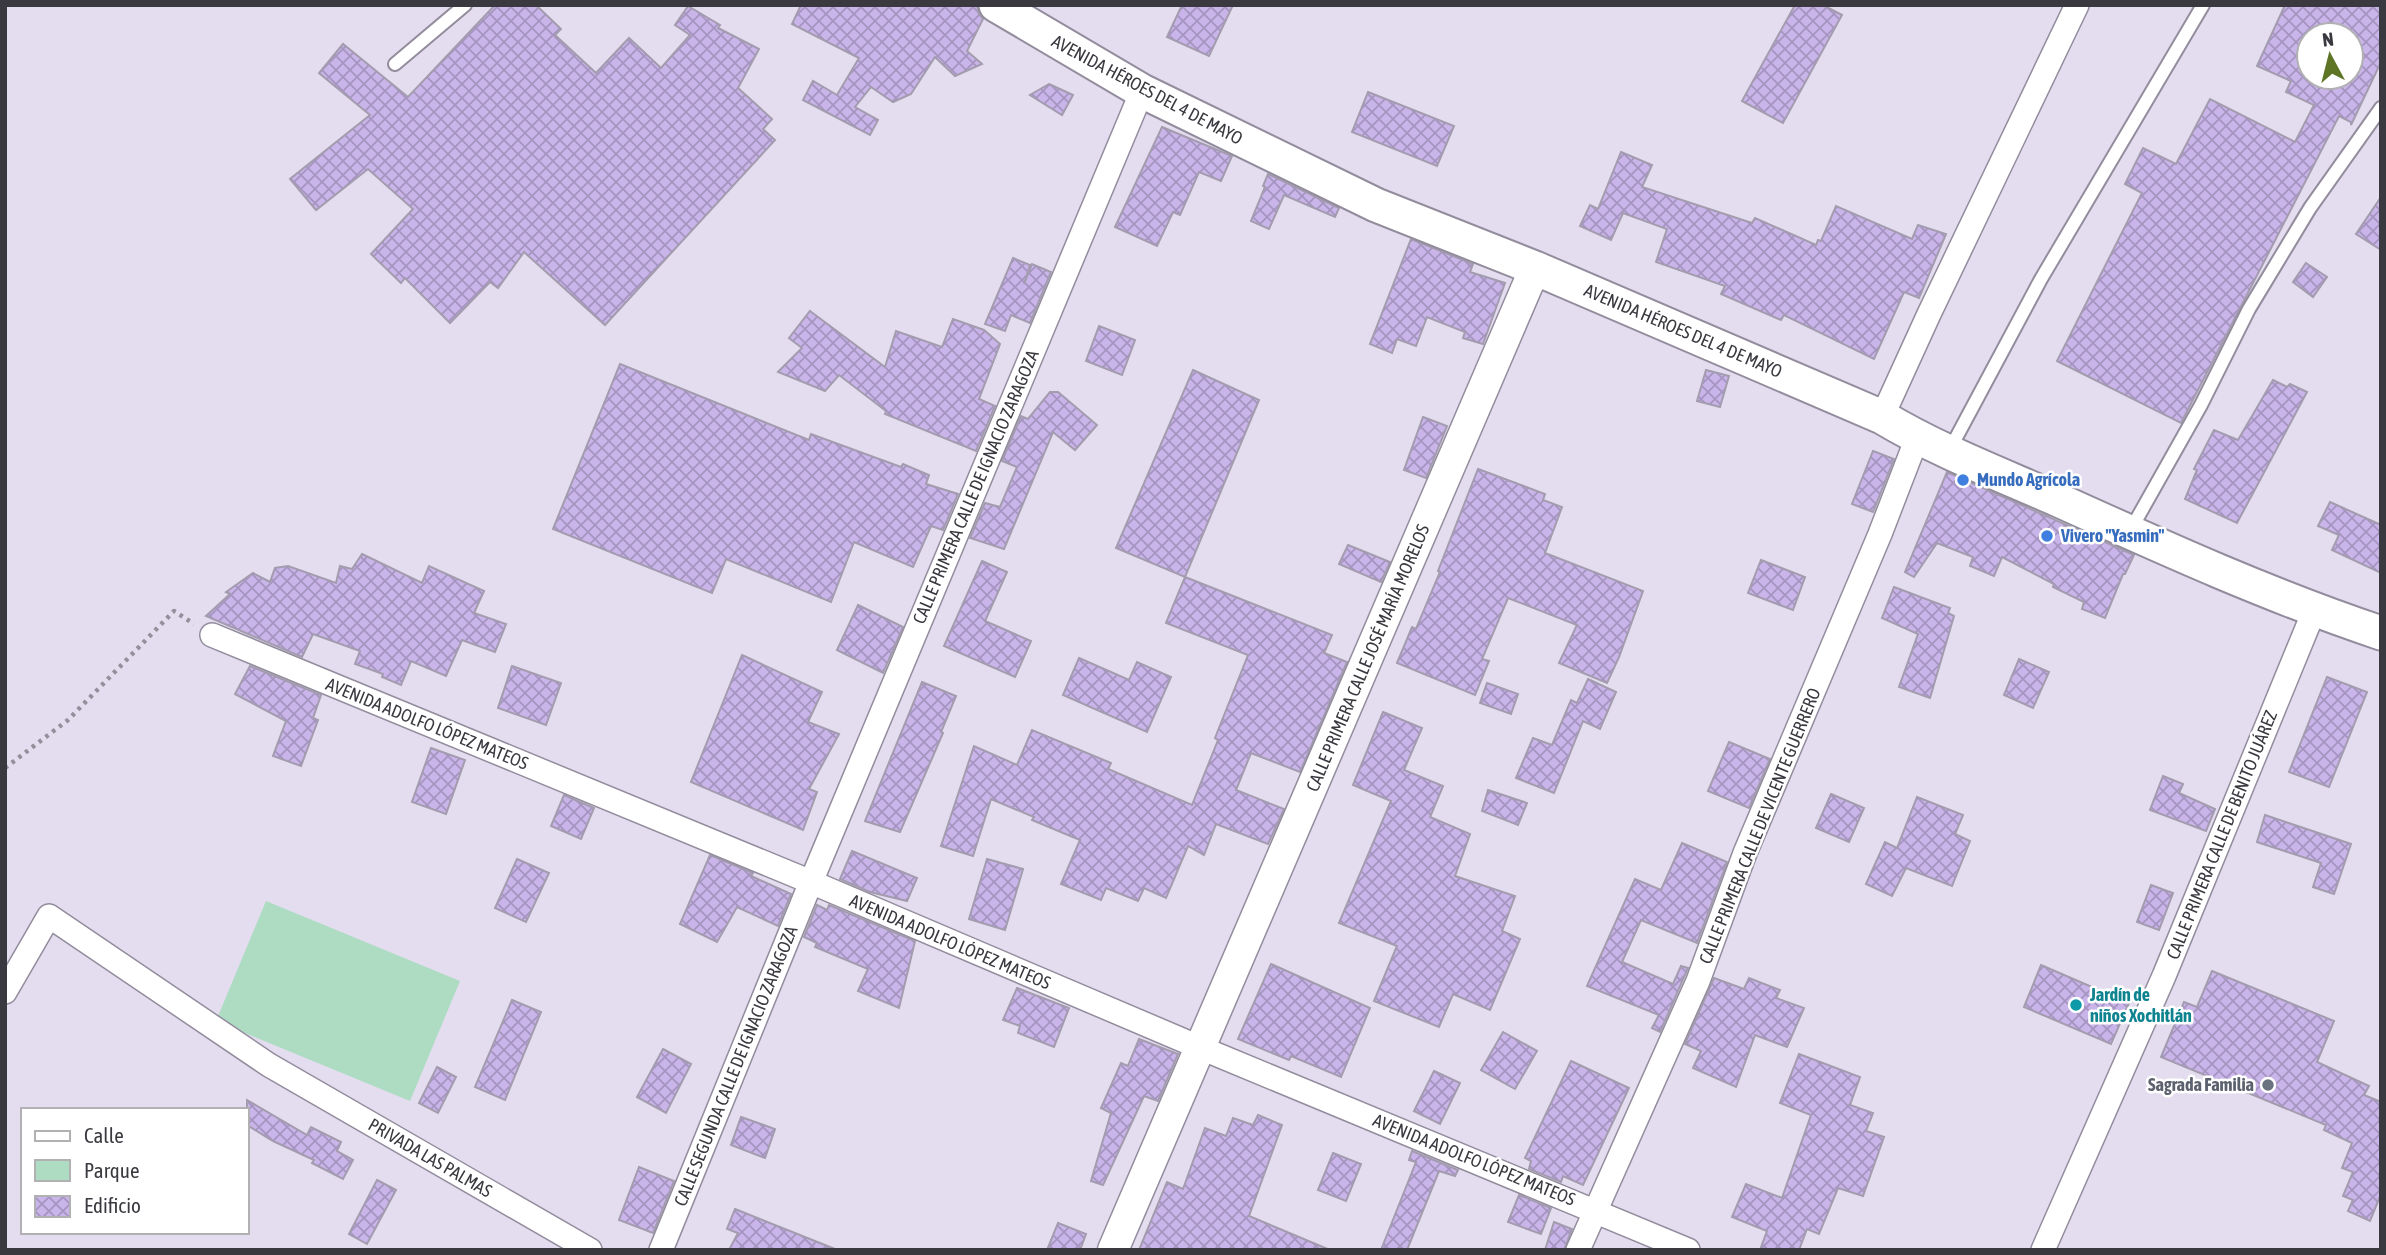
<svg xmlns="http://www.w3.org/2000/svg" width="2386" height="1255" font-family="'Asap Condensed',sans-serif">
	<defs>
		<pattern id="building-cross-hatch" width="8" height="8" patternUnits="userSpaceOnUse" patternTransform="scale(1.75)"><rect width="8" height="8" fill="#cab5eb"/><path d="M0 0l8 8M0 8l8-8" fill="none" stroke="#a594c0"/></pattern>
	</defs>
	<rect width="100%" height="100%" fill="#e4ddef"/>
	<!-- park -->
	<path fill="#addcc3" d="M266 901 460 981 410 1101 216 1021Z"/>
	<!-- building -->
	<g fill="url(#building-cross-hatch)" stroke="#a39cae" stroke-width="2" fill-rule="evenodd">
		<path d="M495 5H536L561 29 555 35 596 73 629 38 661 68 690 35 675 25 688 6 720 25 718 28 759 49 738 88 772 119 763 129 775 140 605 325 524 252 498 288 490 282 450 323 405 278 401 283 371 254 413 209 368 169 316 210 290 179 370 115 319 73 343 44 408 97Z"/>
		<path d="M801 5H977L979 14 983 19 967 51 982 64 955 76 935 57 911 94 893 102 871 87 855 107 878 120 870 135 803 100 813 81 837 95 859 58 792 24Z"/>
		<path d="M1182 5H1233L1209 56 1167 37Z"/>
		<path d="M1795 5H1823L1842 15 1783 123 1742 101Z"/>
		<path d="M2285 5H2381V62L2351 125V122L2339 116 2181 423 2057 361 2142 193 2125 184 2143 148 2176 164 2210 99 2295 142 2314 105 2286 92 2291 81 2257 66ZM2309 35H2351V77H2309Z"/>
		<path d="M1049 84 1073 95 1062 115 1030 95Z"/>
		<path d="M1368 92 1454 126 1437 166 1352 132Z"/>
		<path d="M1162 127 1232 156 1221 181 1199 172 1180 215 1173 212 1157 246 1115 227Z"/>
		<path d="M1621 152 1652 165 1642 187 1752 223 1755 218 1816 245 1818 240 1821 241 1836 206 1912 239 1918 225 1946 234 1919 298 1904 292 1874 359 1784 315 1781 320 1721 294 1725 286 1656 262 1667 229 1623 213 1611 240 1580 226 1590 205 1598 209Z"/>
		<path d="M1268 174 1339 208 1335 217 1284 195 1269 229 1251 221 1265 187 1263 186Z"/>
		<path d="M2381 197V250L2356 234Z"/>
		<path d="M1411 239 1473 264 1470 272 1505 283 1483 344 1463 338 1465 332 1427 317 1416 346 1397 339 1392 353 1370 344Z"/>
		<path d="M1013 258 1030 265 1024 284 1032 264 1051 272 1030 323 1011 315 1005 331 985 324Z"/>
		<path d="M2306 263 2327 277 2313 297 2293 282Z"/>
		<path d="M810 311 885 367 896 331 942 347 953 319 984 330 1000 344 979 399 995 406 976 451 885 414 886 411 839 375 825 391 778 372 802 348 789 338Z"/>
		<path d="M1099 326 1135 340 1122 375 1086 361Z"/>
		<path d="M620 364 809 440 811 434 901 467 903 464 929 475 926 484 958 494 943 530 931 526 913 567 854 542 831 602 726 559 712 593 553 529Z"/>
		<path d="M1193 370 1259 400 1185 577 1116 548Z"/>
		<path d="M1706 370 1729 376 1720 407 1697 401Z"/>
		<path d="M2273 380 2287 387 2290 384 2307 392 2237 523 2185 499 2197 470 2194 469 2214 430 2238 440Z"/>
		<path d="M1050 392H1058L1097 425 1075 450 1053 432 1004 549 970 538 985 503 1000 507 1017 467 1002 461 1021 416 1028 419Z"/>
		<path d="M1423 417 1447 426 1426 478 1404 470Z"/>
		<path d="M1873 451 1894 459 1873 512 1852 504Z"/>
		<path d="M1478 469 1545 494 1543 500 1562 507 1545 553 1643 591 1619 657 1607 683 1559 663 1577 625 1508 598 1482 659 1489 661 1475 695 1397 663 1412 627 1416 629 1440 572 1438 571Z"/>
		<path d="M1947 472 2134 555 2125 574H2123L2105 618 2082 609 2084 602 2053 587 2054 584 2002 557 1994 576 1970 566 1973 557 1937 543 1914 577 1905 572Z"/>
		<path d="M2330 502 2381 525V573L2332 550 2339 535 2318 526Z"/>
		<path d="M1348 545 1390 562 1381 582 1339 564Z"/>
		<path d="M362 554 422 583 429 566 484 591 474 613 506 624 495 652 462 640 446 676 411 661 401 685 382 677 383 674 355 664 360 651 313 634 302 657 206 616 230 594 226 592 253 573 270 582 275 568 288 566 336 583 340 566 352 569Z"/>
		<path d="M1761 560 1805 577 1793 610 1748 593Z"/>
		<path d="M982 561 1007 572 985 621 1031 641 1015 677 944 646Z"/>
		<path d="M1185 577 1332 635 1324 653 1347 662 1300 772 1251 753 1236 790 1284 809 1268 844 1216 824 1204 855 1188 846 1166 898 1144 888 1138 901 1106 888 1101 900 1061 884 1080 840 1032 820 1034 817 991 799 973 856 941 846 974 746 1017 765 1032 730 1111 763 1108 769 1192 805 1218 740 1215 738 1248 655 1166 623Z"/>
		<path d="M1894 587 1950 608 1948 613 1954 616 1930 698 1899 687 1918 634 1882 618Z"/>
		<path d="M858 605 903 627 883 673 837 650Z"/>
		<path d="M742 655 822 692 808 722 839 734 809 789 817 792 803 830 691 782Z"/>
		<path d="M1079 658 1129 680 1137 662 1171 677 1147 732 1063 695Z"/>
		<path d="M2019 659 2049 672 2033 708 2004 695Z"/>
		<path d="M250 666 321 695 313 718 318 720 301 766 273 756 286 721 235 694Z"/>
		<path d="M512 666 561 683 546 725 498 708Z"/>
		<path d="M2327 677 2367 692 2329 787 2289 772Z"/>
		<path d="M1588 679 1616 692 1600 729 1583 721 1554 793 1516 778 1533 738 1552 745 1571 700 1577 703Z"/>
		<path d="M922 682 956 696 941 732 943 733 900 832 865 821Z"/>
		<path d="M1487 683 1518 694 1511 714 1480 703Z"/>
		<path d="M1383 712 1422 728 1404 770 1443 786 1430 817 1470 834 1455 876 1515 896 1502 931 1520 939 1490 1010 1453 994 1439 1027 1374 1001 1397 946 1339 923 1391 801 1353 785Z"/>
		<path d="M1729 742 1770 759 1749 808 1708 791Z"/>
		<path d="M431 748 465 760 446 814 412 802Z"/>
		<path d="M2163 776 2183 784 2179 793 2215 809 2206 831 2150 810Z"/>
		<path d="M1488 790 1527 803 1518 825 1482 811Z"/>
		<path d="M1831 794 1864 808 1849 842 1816 828Z"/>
		<path d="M564 795 594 808 581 839 551 826Z"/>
		<path d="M1917 797 1963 815 1955 834 1970 841 1952 886 1906 868 1892 896 1866 884 1885 842 1897 848Z"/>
		<path d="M2265 815 2351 844 2334 894 2313 887 2321 863 2257 842Z"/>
		<path d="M1682 843 1727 862 1697 943 1641 920 1622 962 1673 984 1681 966 1688 968 1660 1032 1652 1028 1659 1015 1587 986 1635 879 1661 890Z"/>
		<path d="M852 851 917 878 907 901 870 892 840 879Z"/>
		<path d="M710 855 753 873 751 876 791 894 778 926 737 907 717 942 680 924Z"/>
		<path d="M517 859 549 873 526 922 495 908Z"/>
		<path d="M987 859 1023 869 1005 930 969 919Z"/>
		<path d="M2151 885 2173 893 2159 930 2137 922Z"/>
		<path d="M817 905 827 910 829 905 915 941 899 1008 858 991 868 969 815 947 817 943 804 937Z"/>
		<path d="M1271 964 1370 1008 1341 1077 1291 1056 1289 1060 1238 1039Z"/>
		<path d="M2041 965 2129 1003 2111 1044 2024 1007Z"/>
		<path d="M2212 971 2334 1021 2317 1062 2369 1086 2364 1095 2381 1102V1194L2370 1221 2348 1211 2353 1200 2343 1196 2353 1172 2342 1168 2352 1143 2324 1130 2326 1125 2161 1057 2184 1002 2197 1007Z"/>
		<path d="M1714 978 1744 989 1749 978 1780 990 1776 998 1804 1008 1787 1047 1755 1035 1736 1087 1693 1068 1701 1051 1685 1044Z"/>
		<path d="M1017 988 1069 1008 1054 1047 1018 1033 1020 1026 1003 1020Z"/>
		<path d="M512 1000 541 1012 505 1100 475 1087Z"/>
		<path d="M1503 1032 1537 1051 1515 1089 1481 1070Z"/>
		<path d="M1139 1039 1178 1054 1158 1101 1144 1096 1103 1185 1091 1181 1111 1113 1101 1108 1121 1063 1128 1066Z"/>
		<path d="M663 1049 691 1064 666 1113 637 1097Z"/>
		<path d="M1799 1054 1860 1077 1850 1105 1873 1113 1866 1131 1884 1137 1863 1196 1838 1188 1819 1234 1807 1229 1799 1250H1760L1767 1231 1732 1217 1746 1184 1782 1198 1811 1115 1780 1103Z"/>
		<path d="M1571 1061 1629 1088 1583 1185 1563 1176 1561 1182 1529 1169 1531 1161 1525 1158Z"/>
		<path d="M437 1067 456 1077 438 1113 419 1103Z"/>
		<path d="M1434 1071 1460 1083 1440 1124 1414 1111Z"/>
		<path d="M247 1100 307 1135 311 1127 341 1142 337 1151 353 1160 343 1179 312 1163 314 1160 273 1141 247 1125Z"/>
		<path d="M1258 1115 1282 1125 1249 1216 1330 1250H1139L1167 1182 1183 1189 1205 1128 1226 1136 1233 1118 1253 1125Z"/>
		<path d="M741 1117 775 1129 765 1158 731 1145Z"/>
		<path d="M1412 1151 1458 1170 1455 1176 1439 1171 1407 1250H1381L1416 1162 1409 1160Z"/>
		<path d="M1333 1153 1361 1164 1346 1201 1318 1190Z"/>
		<path d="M639 1167 674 1181 653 1233 619 1220Z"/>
		<path d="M377 1180 396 1190 367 1244 349 1234Z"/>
		<path d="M1519 1195 1551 1208 1541 1234 1508 1222Z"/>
		<path d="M735 1209 835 1249V1250H729L738 1233 727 1229Z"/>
		<path d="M1554 1222 1572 1229 1564 1250H1545Z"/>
		<path d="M1058 1223 1086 1234 1080 1250H1047Z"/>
	</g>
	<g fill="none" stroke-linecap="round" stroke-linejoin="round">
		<!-- service casing -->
		<g stroke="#928c9d" stroke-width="16">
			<g id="service">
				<path d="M395 64 465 5"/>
				<path d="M1949 451 2041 279 2203 5"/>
				<path d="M2130 531 2201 405 2249 309 2310 208 2381 108"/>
			</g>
		</g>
		<!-- minor casing -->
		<g stroke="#928c9d" stroke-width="26">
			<g id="minor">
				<path d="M1882 417 1929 314 2077 5"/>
				<path d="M212 635 811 882 1201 1048 1688 1250"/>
				<path d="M5 992 49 916 269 1065 590 1250"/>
				<path d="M661 1250 811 882 1142 91"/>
				<path d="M1578 1250 1698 981 1745 853 1880 534 1917 438"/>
				<path d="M2043 1250 2164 976 2314 611"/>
			</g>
		</g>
		<!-- tertiary casing -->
		<g stroke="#928c9d" stroke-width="33">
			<path id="tertiary" d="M1113 1250 1535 268"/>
		</g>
		<!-- secondary casing -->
		<g stroke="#928c9d" stroke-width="37">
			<path id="secondary" d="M996 5 1142 91 1376 205 1535 268 1882 417C1937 450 1997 473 2056 499 2162 547 2270 596 2381 633"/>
		</g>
		<!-- path -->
		<path stroke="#938f9b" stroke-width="4.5" stroke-dasharray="3.5 5" stroke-linecap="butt" d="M5 768 68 720 174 611 194 624"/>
		<!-- service -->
		<use href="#service" stroke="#fff" stroke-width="12"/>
		<!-- minor -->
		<use href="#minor" stroke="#fff" stroke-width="23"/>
		<!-- tertiary -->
		<use href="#tertiary" stroke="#fff" stroke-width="30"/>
		<!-- secondary -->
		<use href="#secondary" stroke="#fff" stroke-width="33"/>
	</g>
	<!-- markers -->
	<g fill="#3f7fe0" stroke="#fff" stroke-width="2.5">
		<circle cx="1963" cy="480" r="7"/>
		<circle cx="2047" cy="536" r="7"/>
	</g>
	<circle fill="#0f9aa8" stroke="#fff" stroke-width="2.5" cx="2076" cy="1005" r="7"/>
	<circle fill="#6b7280" stroke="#fff" stroke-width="2.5" cx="2268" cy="1085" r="7"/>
	<g text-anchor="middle" stroke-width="5" stroke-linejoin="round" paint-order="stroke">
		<!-- street labels -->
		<g font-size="18" fill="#3b3940" stroke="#fff">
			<text transform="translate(1147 90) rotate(28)" y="6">AVENIDA HÉROES DEL 4 DE MAYO</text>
			<text transform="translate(1683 331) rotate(23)" y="6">AVENIDA HÉROES DEL 4 DE MAYO</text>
			<text transform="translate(976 487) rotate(-67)" y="6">CALLE PRIMERA CALLE DE IGNACIO ZARAGOZA</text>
			<text transform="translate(1368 658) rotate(-67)" y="6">CALLE PRIMERA CALLE JOSÉ MARÍA MORELOS</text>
			<text transform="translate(427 724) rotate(22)" y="6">AVENIDA ADOLFO LÓPEZ MATEOS</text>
			<text transform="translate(1760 826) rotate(-68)" y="6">CALLE PRIMERA CALLE DE VICENTE GUERRERO</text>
			<text transform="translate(2222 835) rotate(-68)" y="6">CALLE PRIMERA CALLE DE BENITO JUÁREZ</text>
			<text transform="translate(950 942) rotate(23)" y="6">AVENIDA ADOLFO LÓPEZ MATEOS</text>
			<text transform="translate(736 1066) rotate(-68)" y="6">CALLE SEGUNDA CALLE DE IGNACIO ZARAGOZA</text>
			<text transform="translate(430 1158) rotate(30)" y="6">PRIVADA LAS PALMAS</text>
			<text transform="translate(1474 1160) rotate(22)" y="6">AVENIDA ADOLFO LÓPEZ MATEOS</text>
		</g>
		<!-- shop labels -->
		<g font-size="18" font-weight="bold" fill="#366cbe" stroke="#fff" text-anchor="start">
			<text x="1977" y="486">Mundo Agrícola</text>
			<text x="2061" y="542">Vivero "Yasmin"</text>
		</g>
		<!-- culture labels -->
		<g font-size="18" font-weight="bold" fill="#0d838f" stroke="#fff" text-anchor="start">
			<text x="2090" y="1001">Jardín de<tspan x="2090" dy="21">niños Xochitlán</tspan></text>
		</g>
		<!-- worship labels -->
		<g font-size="18" font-weight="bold" fill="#5b616d" stroke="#fff" text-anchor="end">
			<text x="2254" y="1091">Sagrada Familia</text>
		</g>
	</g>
	<!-- border -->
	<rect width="2386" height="1255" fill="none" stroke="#3b3940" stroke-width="14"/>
	<!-- legend -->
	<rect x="21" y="1108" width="228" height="126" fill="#ffffff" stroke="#b1b0b3" stroke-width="2"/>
	<rect x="35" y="1131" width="35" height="10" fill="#ffffff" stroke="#b1b0b3" stroke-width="2"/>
	<text x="84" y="1143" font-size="21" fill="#3b3940">Calle</text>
	<rect x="35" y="1160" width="35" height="21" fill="#addcc3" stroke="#b1b0b3" stroke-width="2"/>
	<text x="84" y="1178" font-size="21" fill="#3b3940">Parque</text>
	<rect x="35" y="1196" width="35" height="21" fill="url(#building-cross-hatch)" stroke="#b1b0b3" stroke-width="2"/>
	<text x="84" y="1213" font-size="21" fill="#3b3940">Edificio</text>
	<!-- north arrow -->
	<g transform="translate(2330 56) rotate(353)"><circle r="33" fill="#ffffff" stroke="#b1b0b3" stroke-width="2"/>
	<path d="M0-5L12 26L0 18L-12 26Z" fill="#5e7526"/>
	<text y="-10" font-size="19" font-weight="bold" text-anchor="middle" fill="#3b3940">N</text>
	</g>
</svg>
